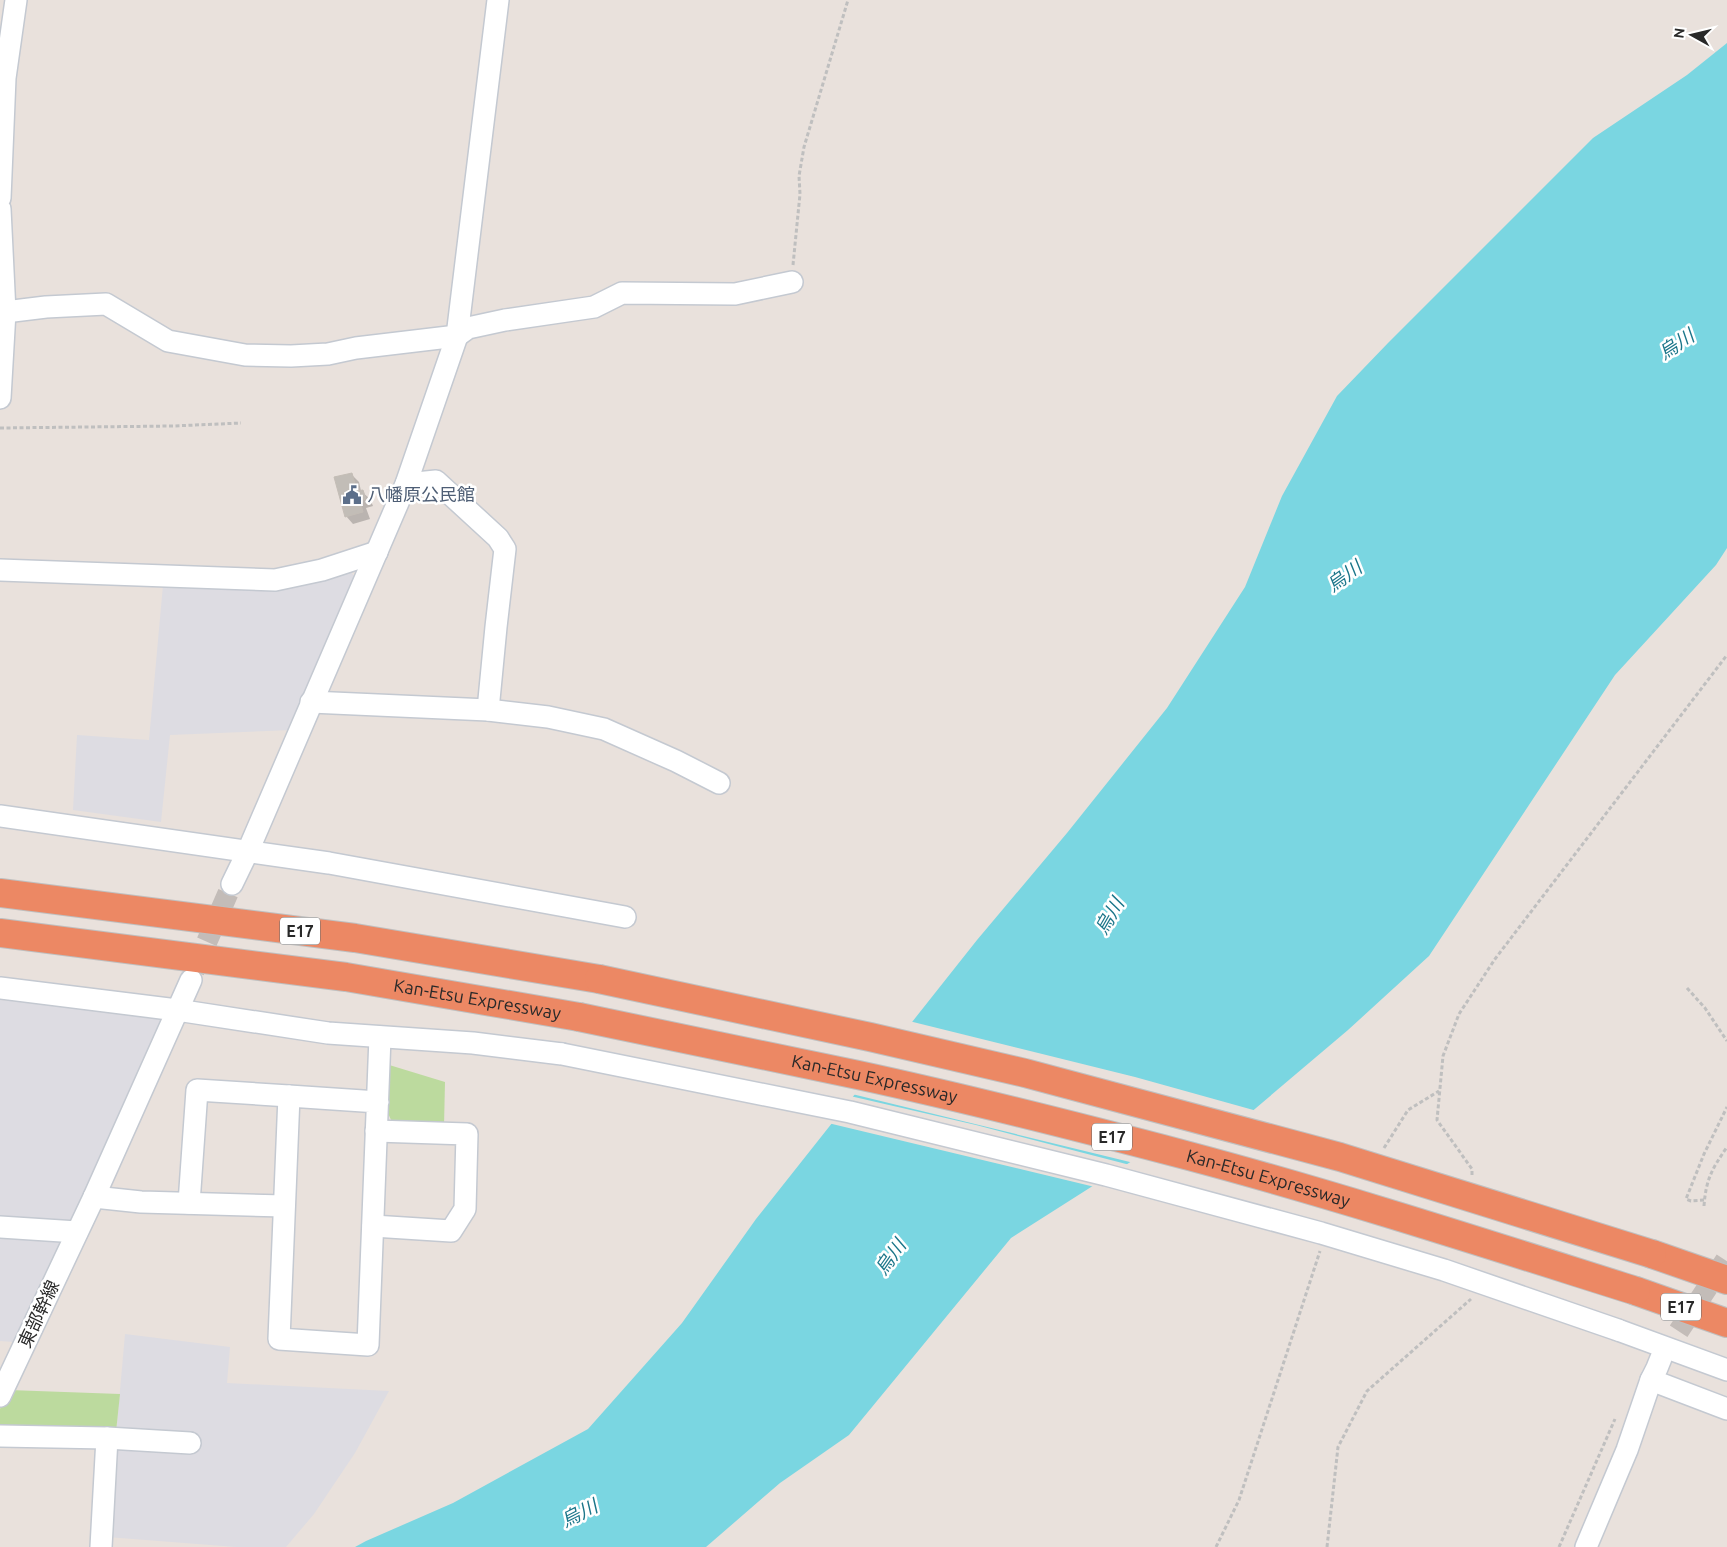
<svg xmlns="http://www.w3.org/2000/svg" width="1727" height="1547" font-family="Ubuntu,'Noto Sans JP',sans-serif">
	<rect width="100%" height="100%" fill="#e9e1dc"/>
	<!-- industrial -->
	<g fill="#dddce2">
		<path d="M351 572 354 576 292 730 170 735 161 822 73 810 77 735 149 740 163 585 253 589 295 587Z"/>
		<path d="M0 1000 166 1016 70 1226 14 1342 0 1341Z"/>
		<path d="M125 1334 230 1347 227 1383 389 1391 355 1453 314 1514 286 1547H236L107 1537Z"/>
	</g>
	<!-- green -->
	<g fill="#bcda9e">
		<path d="M386 1064 445 1082 444 1126 392 1122 386 1109Z"/>
		<path d="M9 1390 120 1394 116 1432H0V1409Z"/>
	</g>
	<!-- water -->
	<path fill="#7ad6e1" d="M1727 43V548L1716 565 1615 675 1429 956 1348 1030 1243 1119 1132 1161 1011 1238 849 1435 780 1483 706 1547H355L366 1541 453 1503 588 1429 682 1323 756 1219 977 940 1067 833 1167 708 1245 587 1282 496 1337 396 1388 343 1593 138 1687 75Z"/>
	<!-- pier -->
	<g fill="#e9e1dc">
		<path d="M909 1021 1135 1077 1257 1111 1244 1121 1134 1163 852 1094Z"/>
		<path d="M850 1096 976 1125 1130 1165 1095 1187 828 1123Z"/>
	</g>
	<!-- shadow -->
	<path fill="#0003" d="M351 474 359 482 361 491 370 499 373 506 366 508 370 519 353 524 346 516Z"/>
	<!-- building -->
	<path fill="#c2bdb7" stroke="#c4bdb6" d="M352 473 357 491 363 490 366 499 360 501 363 512 345 517 334 477Z"/>
	<g fill="none" stroke-linecap="round" stroke-linejoin="round">
		<!-- minor-tunnel -->
		<g stroke="#c3bcb8" stroke-width="21" stroke-dasharray="21 11" stroke-linecap="butt">
			<path d="M194 971 232 884"/>
			<path d="M1661 1358 1727 1258"/>
		</g>
		<!-- minor casing -->
		<g stroke="#c4c9d1" stroke-width="24">
			<g id="minor">
				<path d="M0 198 5 78 16 0"/>
				<path d="M0 209 5 312 0 398"/>
				<path d="M0 309 5 312 46 307 106 304 168 341 245 355 291 356 328 354 356 348 457 336 468 328 505 320 594 307 622 293 735 294 792 282"/>
				<path d="M406 484 436 481 498 538 505 549 496 627 488 710"/>
				<path d="M0 570 275 580 322 570 377 552"/>
				<path d="M311 702 488 710 548 717 604 729 676 761 719 783"/>
				<path d="M0 816 329 863 625 917"/>
				<path d="M232 884 248 851 406 484 457 336 498 0"/>
				<path d="M0 988 177 1010 328 1033 473 1043 562 1054"/>
				<path d="M378 1102 289 1096 279 1339 368 1345 380 1037"/>
				<path d="M94 1197 141 1202 284 1206"/>
				<path d="M189 1203 197 1090 289 1096"/>
				<path d="M373 1226 451 1231 465 1209 467 1134 376 1131"/>
				<path d="M0 1227 77 1232"/>
				<path d="M1618 1330 1727 1370"/>
				<path d="M1651 1380 1727 1409"/>
				<path d="M0 1396 94 1197 191 980"/>
				<path d="M0 1436 107 1438 190 1443"/>
				<path d="M101 1547 107 1438"/>
				<path d="M1586 1547 1627 1450 1651 1380 1657 1368 1661 1358"/>
			</g>
		</g>
		<!-- highway casing -->
		<g stroke="#bfbfbf" stroke-width="30">
			<g id="highway">
				<path d="M0 893 355 938 599 979"/>
				<path id="s1" d="M0 933 346 977 579 1017"/>
				<path d="M1652 1254 1727 1280"/>
				<path d="M1636 1291 1727 1323"/>
			</g>
		</g>
		<!-- path -->
		<g stroke="#bfbfbf" stroke-width="3" stroke-dasharray="4 2.5" stroke-linecap="butt">
			<path d="M793 265 800 194 799 176 804 147 848 0"/>
			<path d="M0 428 173 426 241 423"/>
			<path d="M1687 988 1705 1008 1727 1041"/>
			<path d="M1384 1148 1408 1110 1439 1091"/>
			<path d="M1472 1175V1169L1437 1120 1443 1056 1459 1014 1495 959 1727 655"/>
			<path d="M1704 1200 1691 1201 1686 1199 1704 1154 1727 1107"/>
			<path d="M1704 1206C1706 1179 1712 1169 1727 1147"/>
			<path d="M1216 1547 1239 1500 1320 1251"/>
			<path d="M1327 1547 1338 1447 1367 1391 1471 1299"/>
			<path d="M1559 1547 1615 1419"/>
		</g>
		<!-- minor -->
		<use href="#minor" stroke="#fff" stroke-width="21"/>
		<!-- highway -->
		<use href="#highway" stroke="#ec8864" stroke-width="28"/>
		<!-- minor-bridge casing -->
		<g stroke="#c4c9d1" stroke-width="24" stroke-linecap="butt">
			<path id="minor-bridge" d="M562 1054 850 1112 1106 1175 1321 1233 1444 1270 1618 1330"/>
		</g>
		<!-- highway-bridge casing -->
		<g stroke="#bfbfbf" stroke-width="30" stroke-linecap="butt">
			<g id="highway-bridge">
				<path d="M599 979 870 1037 1025 1073 1340 1157 1652 1254"/>
				<path id="s2" d="M579 1017C672 1036 765 1055 858 1075 969 1099 1079 1127 1189 1156 1339 1196 1487 1244 1636 1291"/>
			</g>
		</g>
		<!-- minor-bridge -->
		<use href="#minor-bridge" stroke="#fff" stroke-width="21"/>
		<!-- highway-bridge -->
		<use href="#highway-bridge" stroke="#ec8864" stroke-width="28"/>
	</g>
	<!-- icons -->
	<defs>
		<g id="civic-bare" transform="scale(1.5)"><path d="M-.6-6.5H3V-4.5H.6V-3L4-1V1h2V6H-6V1h2V-1L-.6-3ZM-1.2 2.5V6h2.4V2.5Z" fill="#5c6f8a" stroke="#fff" stroke-width="2.5" paint-order="stroke"/></g>
	</defs>
	<g fill-rule="evenodd">
		<use href="#civic-bare" x="352" y="495"/>
	</g>
	<g text-anchor="middle" stroke-width="5" stroke-linejoin="round" paint-order="stroke">
		<!-- shield labels -->
		<g fill="#fff" stroke="#696969" stroke-width="1">
			<rect x="280" y="917.5" width="40" height="27" rx="4"/>
			<rect x="1092" y="1123.5" width="40" height="27" rx="4"/>
			<rect x="1661" y="1293.5" width="40" height="27" rx="4"/>
		</g>
		<g font-size="16" font-weight="bold" fill="#292929">
			<text x="300" y="937">E17</text>
			<text x="1112" y="1143">E17</text>
			<text x="1681" y="1313">E17</text>
		</g>
		<!-- service labels -->
		<g font-size="18" fill="#4e5e75" stroke="#fff" text-anchor="start">
			<text x="367" y="501">八幡原公民館</text>
		</g>
		<!-- street labels -->
		<g font-size="18" fill="#292929" stroke="#fff">
			<text dy="6" stroke="none"><textPath href="#s1" startOffset="482">Kan-Etsu Expressway</textPath></text>
			<text dy="6" stroke="none"><textPath href="#s2" startOffset="302">Kan-Etsu Expressway</textPath></text>
			<text dy="6" stroke="none"><textPath href="#s2" startOffset="708">Kan-Etsu Expressway</textPath></text>
			<text transform="translate(39 1314) rotate(-65)" y="6">東部幹線</text>
		</g>
		<!-- water labels -->
		<g font-size="19" font-style="italic" fill="#1b768a" stroke="#fff">
			<text transform="translate(1676 344) rotate(-33)" y="7">烏川</text>
			<text transform="translate(1344 576) rotate(-36)" y="7">烏川</text>
			<text transform="translate(1109 916) rotate(-60)" y="7">烏川</text>
			<text transform="translate(890 1257) rotate(-55)" y="7">烏川</text>
			<text transform="translate(579 1513) rotate(-27)" y="7">烏川</text>
		</g>
	</g>
	<!-- north arrow -->
	<g transform="translate(1692 35) rotate(278)" stroke="#ffffff" stroke-width="4" paint-order="stroke">
	<path d="M0-4L9 19L0 12L-9 19Z" fill="#292929"/>
	<text y="-8" font-size="14" font-weight="bold" text-anchor="middle" fill="#292929">N</text>
	</g>
</svg>
